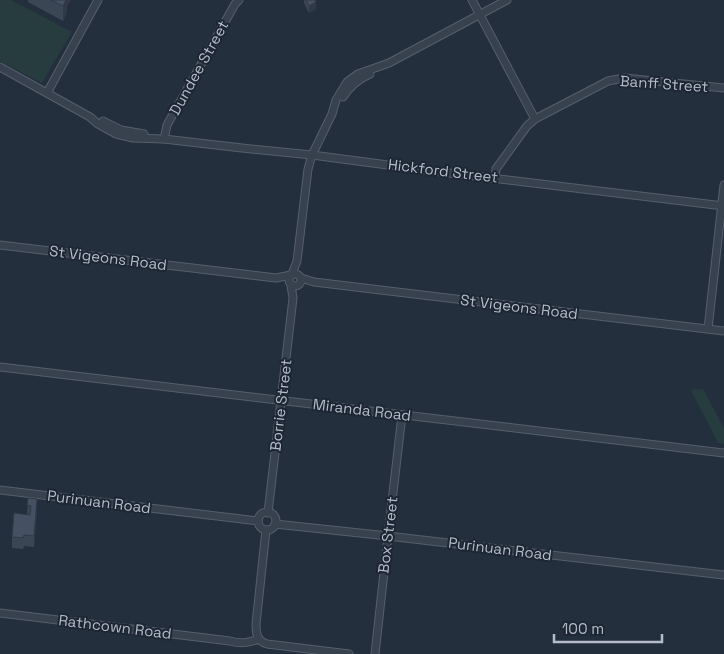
<svg xmlns="http://www.w3.org/2000/svg" width="724" height="654" font-family="'Space Grotesk',sans-serif">
	<rect width="100%" height="100%" fill="#242f3e"/>
	<!-- green -->
	<g fill="#263c3f">
		<path d="M0 0H11L72 32 42 83 0 61Z"/>
		<path d="M703 389 724 428V444L718 443 691 390Z"/>
	</g>
	<g fill="none" stroke-linecap="round" stroke-linejoin="round">
		<!-- minor casing -->
		<g stroke="#565f6c" stroke-width="9">
			<g id="minor">
				<path d="M472 0 535 119"/>
				<path d="M0 67 90 117 98 124 116 134 133 138 164 139 242 148 312 155 441 172 724 206"/>
				<path d="M47 93 98 0"/>
				<path d="M343 97C350 86 358 79 370 74"/>
				<path d="M103 121 121 130 144 134"/>
				<path d="M164 139 167 125 235 4 239 0"/>
				<path d="M495 178 496 169 527 126 535 119 608 81 624 78 724 88"/>
				<path d="M0 245 276 278 291 275"/>
				<circle cx="295" cy="280" r="6"/>
				<path d="M292 274 297 261 308 169 312 155 332 114 336 100 347 82 358 74 389 63 507 0"/>
				<path d="M301 278 314 282 724 331"/>
				<path d="M708 329 724 185"/>
				<path d="M0 367 724 453"/>
				<path d="M0 490 258 521"/>
				<circle cx="267" cy="521" r="9"/>
				<path d="M268 513 293 298 291 285"/>
				<path d="M275 524 388 536 724 575"/>
				<path d="M266 530 256 624C256 634 257 641 267 644L349 654"/>
				<path d="M0 613 230 641C241 644 248 643 259 639"/>
				<path d="M375 654 388 536 402 415"/>
			</g>
		</g>
		<!-- minor -->
		<use href="#minor" stroke="#38414e" stroke-width="7"/>
	</g>
	<!-- wall -->
	<g fill="#3b4654">
		<path d="M28 0H71L67 6V12L63 21 28 2Z"/>
		<path d="M304 0H315L316 9 309 13 304 3Z"/>
		<path d="M28 498 37 510 34 547 24 546 23 549 12 548V537L27 514Z"/>
	</g>
	<!-- shaded-wall -->
	<g fill="#303945">
		<path d="M65 0H71L67 6V12L63 21V6Z"/>
		<path d="M316 2V9L309 13V6Z"/>
		<path d="M37 499V510L34 547V536Z"/>
	</g>
	<!-- building -->
	<g fill="#455162" stroke="#303945">
		<path d="M51 0H66L63 6Z"/>
		<path d="M306 0H315L316 2 309 6Z"/>
		<path d="M28 498 37 499 34 536 24 535 23 538 12 537 14 513 30 515 31 506 27 505Z"/>
	</g>
	<g text-anchor="middle" stroke-width="4" stroke-linejoin="round" paint-order="stroke">
		<!-- street labels -->
		<g font-size="15" fill="#b4bcc9" stroke="#1d2633">
			<text transform="translate(199 68) rotate(-61)" y="5">Dundee Street</text>
			<text transform="translate(664 84) rotate(4)" y="5">Banff Street</text>
			<text transform="translate(443 171) rotate(7)" y="5">Hickford Street</text>
			<text transform="translate(108 258) rotate(7)" y="5">St Vigeons Road</text>
			<text transform="translate(519 307) rotate(7)" y="5">St Vigeons Road</text>
			<text transform="translate(281 405) rotate(-83)" y="5">Borrie Street</text>
			<text transform="translate(362 410) rotate(7)" y="5">Miranda Road</text>
			<text transform="translate(99 502) rotate(7)" y="5">Purinuan Road</text>
			<text transform="translate(388 535) rotate(-83)" y="5">Box Street</text>
			<text transform="translate(500 549) rotate(7)" y="5">Purinuan Road</text>
			<text transform="translate(115 627) rotate(7)" y="5">Rathcown Road</text>
		</g>
	</g>
	<!-- scale -->
	<path d="M554 634v8h108v-8" fill="none" stroke="#b4bcc9" stroke-width="2.5"/>
	<text x="562" y="634" font-size="15" fill="#b4bcc9" stroke="#1d2633" stroke-width="4" paint-order="stroke">100 m</text>
</svg>
